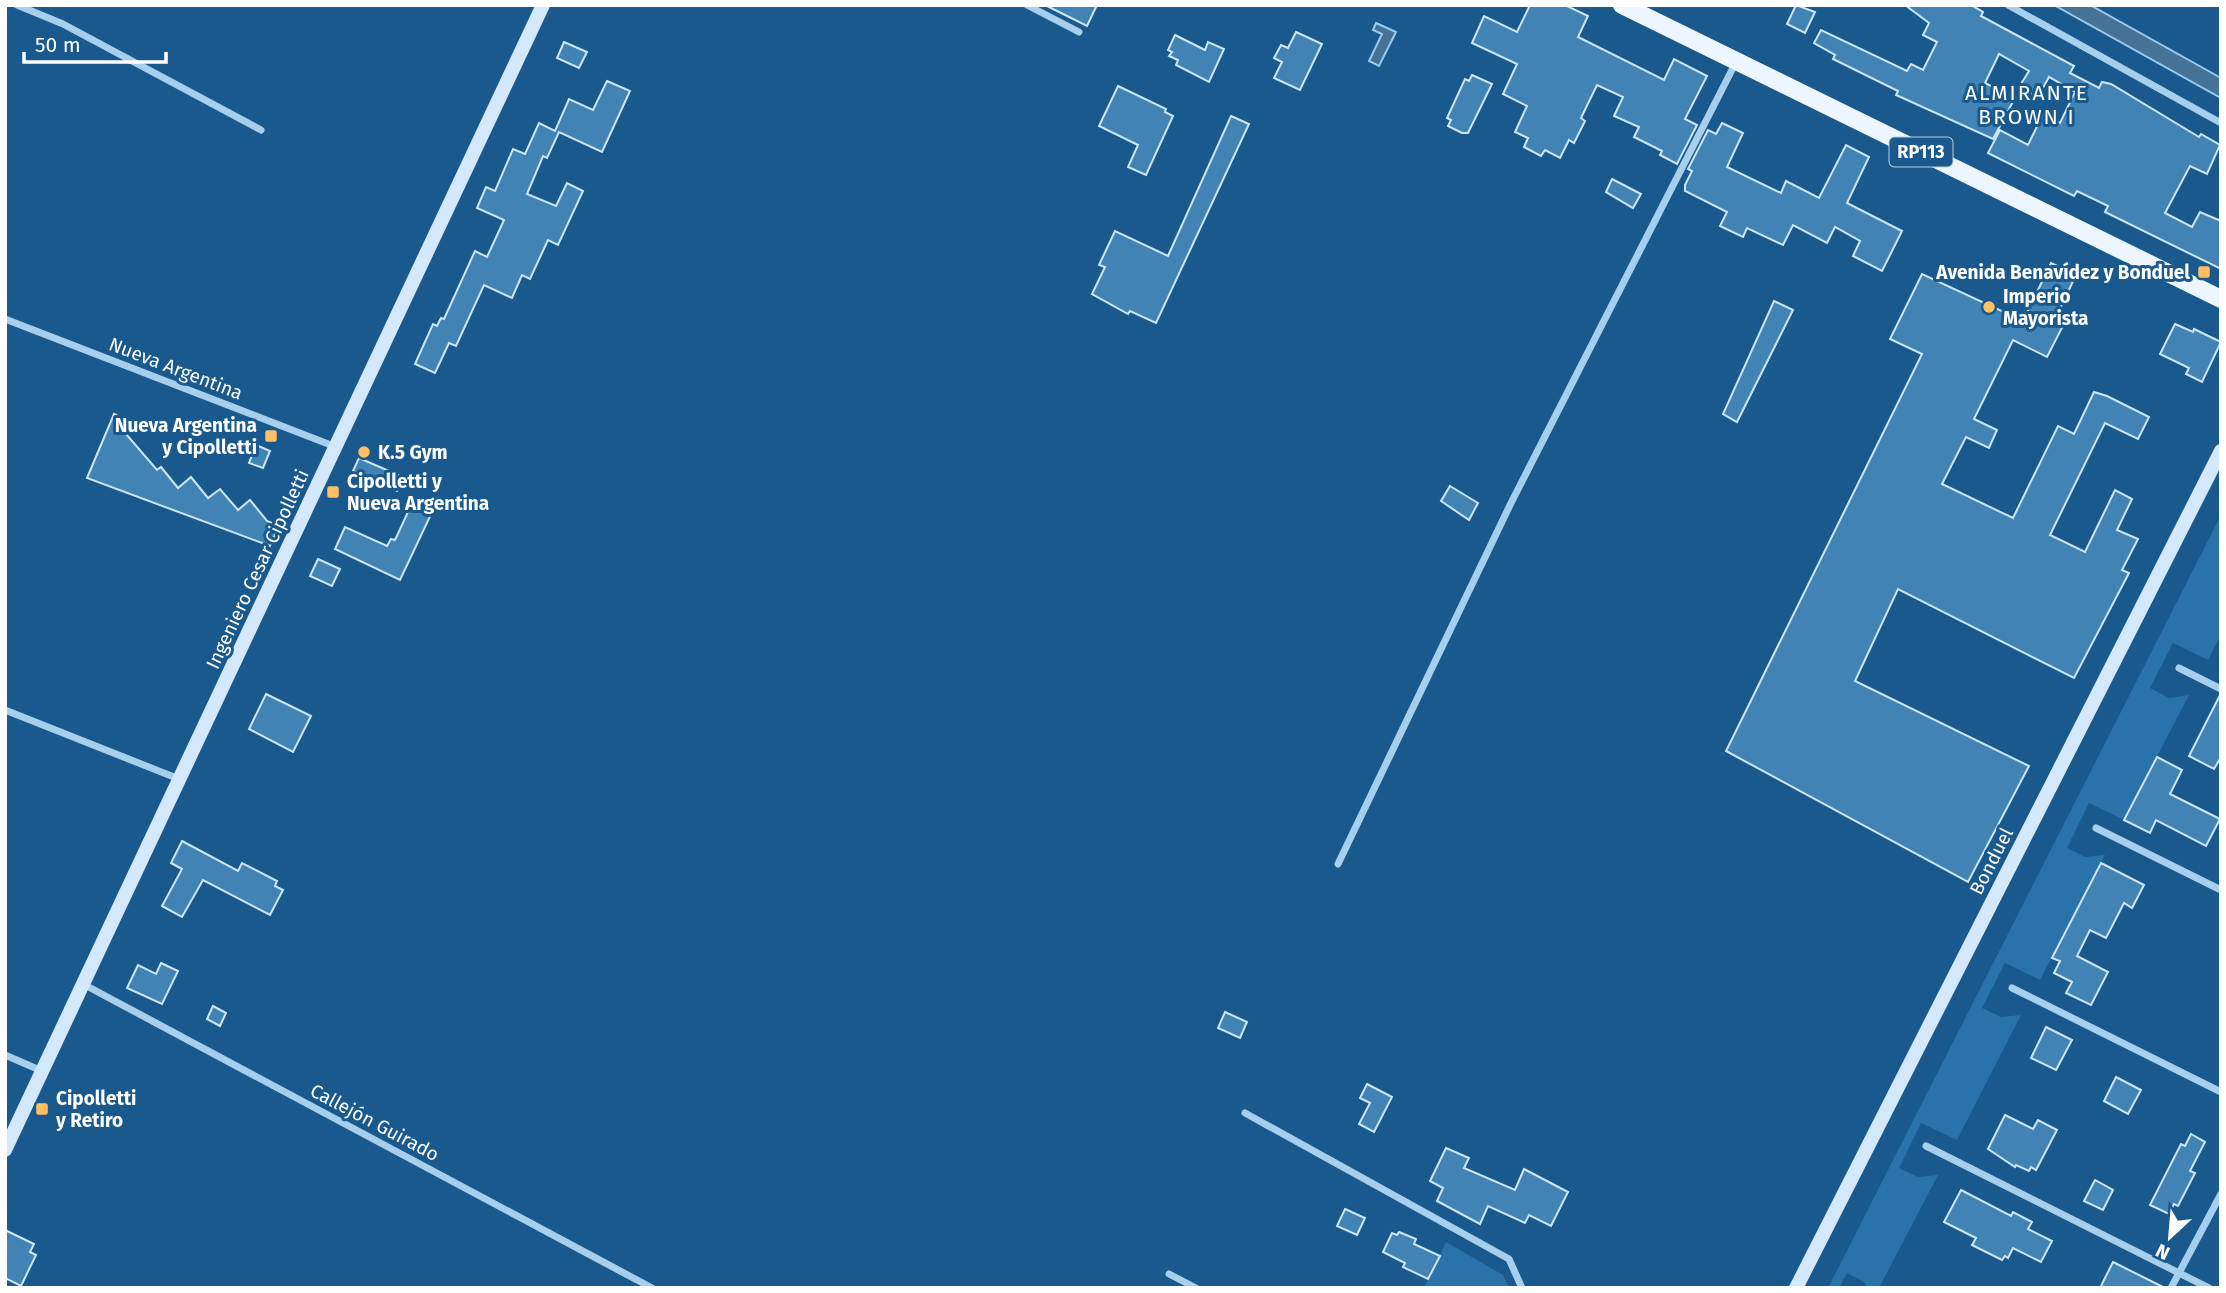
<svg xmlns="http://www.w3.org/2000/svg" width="2226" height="1293" font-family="'Fira Sans',sans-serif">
	<rect width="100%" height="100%" fill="#19598e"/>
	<!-- green -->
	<g fill="#2972aa">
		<path d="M2221 515V635L2208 660 2173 643 2150 688 2169 698 2189 695 2124 820 2089 803 2067 848 2085 857 2105 855 2040 980 2005 963 1982 1008 2001 1017 2021 1015 1957 1140 1921 1123 1899 1168 1918 1177 1938 1175 1879 1288H1867L1864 1282 1847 1273 1839 1288H1828Z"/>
		<path d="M1446 1242 1503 1275 1509 1288H1424Z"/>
	</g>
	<!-- water -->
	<g fill="#457297" stroke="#98cbf0" stroke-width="2">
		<path d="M2054 5H2090L2221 78V98Z"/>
		<path d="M1376 23 1396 32 1379 66 1369 61 1382 34 1373 30Z"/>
	</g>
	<!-- building -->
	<g fill="#4283b6" stroke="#cce6fa" stroke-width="2">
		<path d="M1045 5H1097L1087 26Z"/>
		<path d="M1530 5H1565L1588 16 1578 37 1664 80 1674 59 1707 76 1685 119 1697 125 1677 164 1660 155 1662 151 1634 137 1639 127 1614 116 1623 97 1597 85 1581 118 1585 121 1574 143 1569 140 1560 158 1545 150 1541 156 1524 147 1528 138 1515 132 1527 106 1503 94 1517 64 1472 43 1484 16 1517 32Z"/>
		<path d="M1796 5 1815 12 1805 33 1787 24Z"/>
		<path d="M1905 5H1971L1983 12 1981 16 2074 66 2070 73 2099 88 2102 82 2111 84 2199 137 2201 134 2220 145 2207 174 2190 166 2165 213 2192 227 2200 212 2221 221V269L2105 212 2108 206 2077 191 2074 196 1988 153 2000 130 2028 145 2043 114 2060 123 2075 92 2049 77 2038 97 2019 87 2029 71 1999 54 1985 83 2015 98 1993 139 1896 95 1898 91 1833 59 1835 55 1814 43 1821 30 1907 71 1911 64 1923 70 1937 42 1923 35 1929 23Z"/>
		<path d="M1296 32 1322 44 1300 90 1274 78 1282 62 1274 58 1281 45 1288 48Z"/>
		<path d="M1175 35 1205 50 1208 42 1224 49 1209 82 1176 65 1178 60 1169 56 1172 52 1168 50Z"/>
		<path d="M564 42 587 52 579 68 557 58Z"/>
		<path d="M1472 75 1492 84 1468 133H1462L1448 126 1451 120 1447 118 1465 79 1469 81Z"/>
		<path d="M607 81 630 91 602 152 559 132 547 158 543 156 527 194 556 206 567 183 583 191 558 245 548 240 530 279 522 275 512 298 484 285 456 346 449 343 435 373 415 364 433 324 437 326 441 318 444 319 475 251 487 257 504 220 477 208 486 187 495 191 513 149 525 154 539 123 555 131 569 99 593 110Z"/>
		<path d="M1118 86 1166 109 1165 112 1173 116 1146 175 1128 167 1138 145 1099 126Z"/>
		<path d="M1231 116 1249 124 1156 323 1130 311 1128 314 1092 294 1105 267 1099 265 1115 231 1168 256Z"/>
		<path d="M1722 123 1743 133 1727 167 1781 193 1786 181 1819 198 1846 145 1869 157 1847 203 1902 231 1882 271 1853 256 1860 241 1835 227 1827 243 1793 225 1783 245 1747 228 1743 237 1720 226 1727 212 1685 191V185L1692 171 1688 169 1708 130 1716 134Z"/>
		<path d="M1612 179 1641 194 1633 208 1606 192Z"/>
		<path d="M2051 263 2076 275 2058 313 2067 318 2047 357 2013 340 1974 419 1997 430 1989 448 1966 437 1942 484 2013 518 2058 426 2074 434 2094 392 2107 396 2149 417 2138 439 2105 423 2050 535 2085 552 2115 490 2132 499 2117 530 2138 539 2122 570 2129 573 2074 678 1898 589 1855 681 2029 766 1968 882 1726 751 1922 354 1890 339 1922 274 2023 321Z"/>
		<path d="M1774 301 1793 310 1737 422 1723 414Z"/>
		<path d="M2175 324 2193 332 2194 329 2221 342 2202 382 2186 374 2189 368 2160 354Z"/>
		<path d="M114 414 131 423 126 434 157 470 161 467 178 488 191 477 208 498 220 489 238 510 250 500 267 521 279 526 270 546 87 478Z"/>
		<path d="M256 445 270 451 263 468 249 463Z"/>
		<path d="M359 458 403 477 397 491 353 471Z"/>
		<path d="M1450 486 1478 503 1469 520 1441 501Z"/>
		<path d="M414 499 434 508 400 580 335 549 345 527 387 546 391 539 395 540Z"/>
		<path d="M318 559 340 569 332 586 310 576Z"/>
		<path d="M266 694 311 716 293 752 249 729Z"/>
		<path d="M2220 695 2221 757 2214 769 2189 756Z"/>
		<path d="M2157 757 2182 770 2170 794 2220 819 2206 846 2156 820 2150 833 2124 820Z"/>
		<path d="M182 841 238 871 242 863 277 881 275 886 283 890 270 915 203 880 182 917 162 906 182 869 171 863Z"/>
		<path d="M2101 863 2144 885 2132 908 2124 903 2106 938 2090 930 2077 956 2108 972 2091 1005 2066 993 2072 982 2054 973 2060 961 2052 958Z"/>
		<path d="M161 963 178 971 162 1004 127 988 138 965 156 974Z"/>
		<path d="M213 1006 226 1013 220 1026 207 1019Z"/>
		<path d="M1225 1012 1247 1022 1240 1038 1218 1028Z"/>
		<path d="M2046 1027 2072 1040 2056 1070 2031 1058Z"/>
		<path d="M2116 1077 2141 1090 2128 1114 2104 1101Z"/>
		<path d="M1367 1084 1392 1097 1374 1132 1359 1124 1370 1103 1360 1098Z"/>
		<path d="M2005 1115 2033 1129 2038 1120 2057 1130 2036 1170 2031 1167 2029 1171 2016 1165 2015 1167 1988 1149Z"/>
		<path d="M2191 1134 2205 1142 2190 1171 2195 1173 2178 1206 2174 1204 2169 1214 2150 1205 2181 1144 2185 1146Z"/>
		<path d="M1446 1148 1469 1158 1464 1168 1515 1190 1524 1169 1568 1192 1551 1226 1529 1215 1525 1223 1488 1206 1480 1224 1437 1201 1443 1188 1430 1181Z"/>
		<path d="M2095 1180 2113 1190 2103 1210 2084 1201Z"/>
		<path d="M1961 1190 2011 1216 2013 1212 2032 1222 2028 1229 2052 1241 2041 1262 2013 1248 2008 1258 2005 1256 2002 1260 1972 1245 1976 1238 1944 1222Z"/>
		<path d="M1345 1209 1365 1218 1357 1235 1337 1226Z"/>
		<path d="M5 1230 34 1244 30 1252 36 1255 21 1286 5 1278Z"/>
		<path d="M1399 1232 1416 1239 1414 1244 1440 1256 1428 1279 1403 1267 1405 1263 1383 1252 1392 1233 1397 1235Z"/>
		<path d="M2113 1262 2165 1288H2100Z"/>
	</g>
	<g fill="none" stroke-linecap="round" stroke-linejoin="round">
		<!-- street -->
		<g stroke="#a6cfee" stroke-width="7">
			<path d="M17 5 63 24 261 130"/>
			<path d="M1027 5 1079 32"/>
			<path d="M2008 5 2221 123"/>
			<path d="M5 319 336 447"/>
			<path d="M2179 668 2221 689"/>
			<path d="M5 710 179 779"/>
			<path d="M2096 828 2221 890"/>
			<path d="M1338 864 1511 503 1736 62"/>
			<path d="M83 984 652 1288"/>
			<path d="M2012 988 2221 1092"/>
			<path d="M5 1055 42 1071"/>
			<path d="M1245 1113 1509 1259 1522 1288"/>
			<path d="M1926 1146 2209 1288"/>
			<path d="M1169 1274 1196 1288"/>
			<path d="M2171 1288 2221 1194"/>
		</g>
		<!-- secondary -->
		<g stroke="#d3e8fa" stroke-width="14">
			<path d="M5 1150 543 5"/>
			<path d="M1796 1288 2221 451"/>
		</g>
		<!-- primary -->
		<path stroke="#edf6ff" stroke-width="18" d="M1622 5 2221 299"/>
	</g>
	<!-- markers -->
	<g fill="#ffc063" stroke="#19598e" stroke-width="2.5">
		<rect x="2197" y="265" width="14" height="14" rx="3.5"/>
		<circle cx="1989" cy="307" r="7"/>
		<rect x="264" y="429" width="14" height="14" rx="3.5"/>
		<circle cx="364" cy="452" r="7"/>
		<rect x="326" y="485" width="14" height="14" rx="3.5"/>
		<rect x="35" y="1102" width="14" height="14" rx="3.5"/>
	</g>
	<g text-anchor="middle" stroke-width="6" stroke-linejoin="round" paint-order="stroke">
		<!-- shield labels -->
		<rect fill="#19598e" stroke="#bacddd" stroke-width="2" x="1889.5" y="137.5" width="63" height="29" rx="5"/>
		<g font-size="18" font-weight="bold" fill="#fff">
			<text x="1921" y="158">RP113</text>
		</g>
		<!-- poi labels -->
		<g font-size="19" font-weight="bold" fill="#fff" stroke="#19598e" text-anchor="start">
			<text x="2190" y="279" text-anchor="end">Avenida Benavídez y Bonduel</text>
			<text x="2003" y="303">Imperio<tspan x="2003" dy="22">Mayorista</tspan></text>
			<text x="257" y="432" text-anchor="end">Nueva Argentina<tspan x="257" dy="22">y Cipolletti</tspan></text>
			<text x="378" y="459">K.5 Gym</text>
			<text x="347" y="488">Cipolletti y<tspan x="347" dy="22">Nueva Argentina</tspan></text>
			<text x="56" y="1105">Cipolletti<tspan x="56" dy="22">y Retiro</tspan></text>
		</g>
		<!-- street labels -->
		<g font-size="19" fill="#fff" stroke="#19598e">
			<text transform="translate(176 368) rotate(21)" y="7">Nueva Argentina</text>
			<text transform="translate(257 569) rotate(-65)" y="7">Ingeniero Cesar Cipolletti</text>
			<text transform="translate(1991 861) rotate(-63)" y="7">Bonduel</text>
			<text transform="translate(375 1122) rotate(28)" y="7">Callejón Guirado</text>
		</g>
		<!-- neighbourhood labels -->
		<g font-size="21" letter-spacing="2" fill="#fff" stroke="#19598e">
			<text x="2027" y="100">ALMIRANTE<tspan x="2027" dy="24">BROWN I</tspan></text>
		</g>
	</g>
	<!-- border -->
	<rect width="2226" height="1293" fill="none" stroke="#ffffff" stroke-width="14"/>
	<!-- north arrow -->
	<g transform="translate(2170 1237) rotate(206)" stroke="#19598e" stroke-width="5" paint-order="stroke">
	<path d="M0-5L12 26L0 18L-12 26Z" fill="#ffffff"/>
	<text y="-10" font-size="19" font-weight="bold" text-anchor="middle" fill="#ffffff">N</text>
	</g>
	<!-- scale -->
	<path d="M24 52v10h142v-10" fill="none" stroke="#ffffff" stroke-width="3.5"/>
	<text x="35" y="52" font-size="21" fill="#ffffff" stroke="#19598e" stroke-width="5" paint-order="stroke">50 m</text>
</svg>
